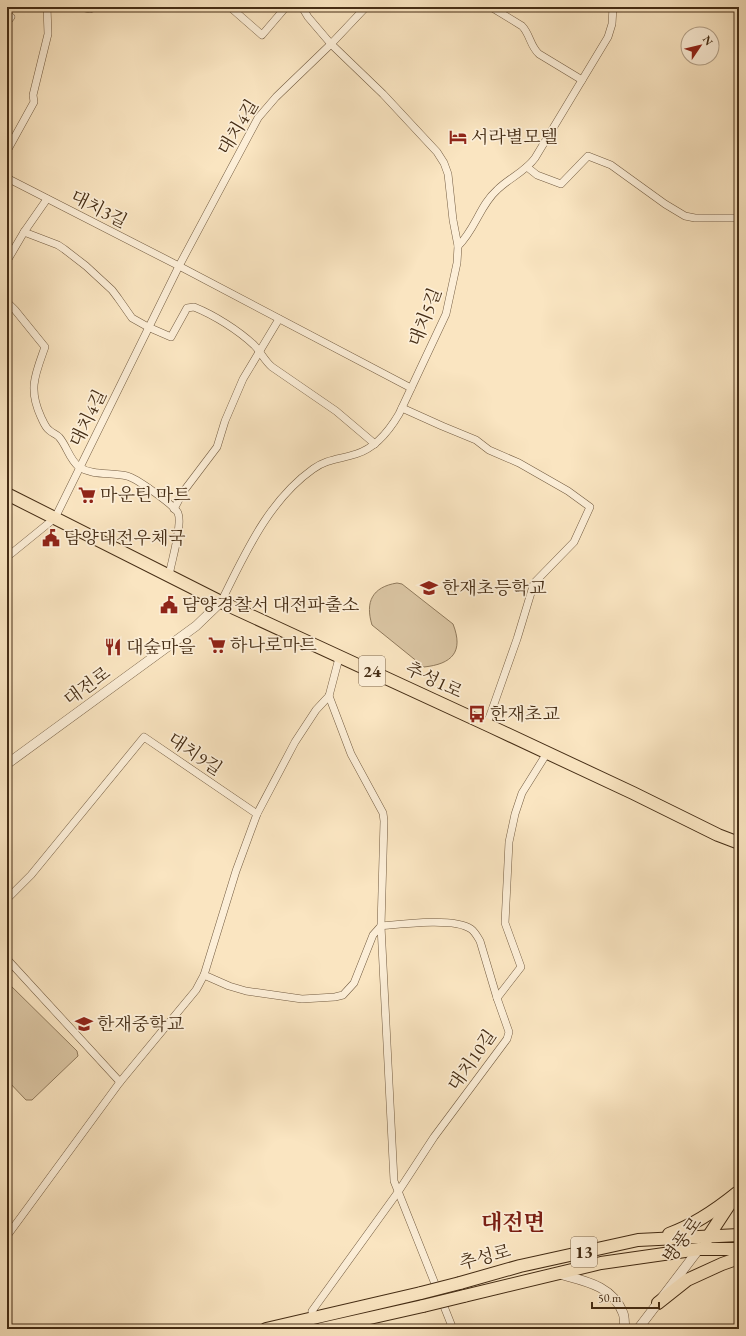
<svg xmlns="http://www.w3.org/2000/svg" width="746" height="1336" font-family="'EB Garamond','Noto Serif KR',serif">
	<rect width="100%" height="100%" fill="#fae5c1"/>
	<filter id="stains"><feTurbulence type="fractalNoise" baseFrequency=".005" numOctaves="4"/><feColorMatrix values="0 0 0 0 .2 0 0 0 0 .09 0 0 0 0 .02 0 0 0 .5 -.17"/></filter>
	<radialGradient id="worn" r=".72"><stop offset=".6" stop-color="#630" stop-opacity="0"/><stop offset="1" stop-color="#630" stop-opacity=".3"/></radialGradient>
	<!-- pitch -->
	<g fill="#dbc6a4" stroke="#907a5c">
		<path d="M397 583 402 584 453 624C464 652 452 664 424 667L372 625C365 602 372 587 397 583Z"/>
		<path d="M7 982 77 1051 78 1056 32 1100H26L7 1080Z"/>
	</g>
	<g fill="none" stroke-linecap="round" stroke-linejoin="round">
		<!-- minor casing -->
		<g stroke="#725b40" stroke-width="8">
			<g id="minor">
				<path d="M80 7 90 9 96 7"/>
				<path d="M230 7 262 35 286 7"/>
				<path d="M302 7 308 17 331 44 383 94 437 152 444 163 448 174 453 220 458 246"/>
				<path d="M491 7 522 26C530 34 530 46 539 54L582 80"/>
				<path d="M7 22 11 17"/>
				<path d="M7 151 34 102 33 95 48 34 47 7"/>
				<path d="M527 167 537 175 561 184 588 156 611 165 665 204 685 216 695 218H739"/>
				<path d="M7 178 179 266 411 388"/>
				<path d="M24 232 58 245 64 249 86 266 112 290 118 298 132 318 148 327 171 337 187 308 194 307C214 315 238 330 254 345 261 352 264 360 272 367L336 411 375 444"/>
				<path d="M7 261 24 232 47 199"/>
				<path d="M7 302 15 310 45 347C35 375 28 389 41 417 43 421 45 427 49 430 52 433 56 434 59 437 67 446 69 459 79 467 93 476 111 472 127 476 136 478 174 505 178 513 183 525 171 562 169 576"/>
				<path d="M402 408 442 426 476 440 489 450 519 463 568 491 590 507 574 542 534 583 517 639 487 724"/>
				<path d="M174 509 183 492 217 447 225 421 243 379 279 319"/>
				<path d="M7 557 55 518 179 266 258 118 276 97 331 44 366 7"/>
				<path d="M221 602C245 554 268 501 313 469 326 459 341 459 356 454 376 448 389 431 399 414L446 314 457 263 458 246C475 230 480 205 497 190 509 178 525 172 535 158L608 37 612 24 613 7"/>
				<path d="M329 696 351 754 383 813 384 821 381 926 394 1181 453 1329"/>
				<path d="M257 814 236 871 204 975 229 986 246 991 302 999 335 997 343 995 354 983 373 935 381 926C401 924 455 917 471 929 475 932 477 936 480 941L497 998"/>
				<path d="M7 899 31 875 144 737 257 814 295 742 316 710 329 696 339 658"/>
				<path d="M7 959 120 1082"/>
				<path d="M7 1236 120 1082 196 990 204 975"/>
				<path d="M312 1311 398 1192 434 1137 507 1039 509 1032 497 998 521 967 505 923 509 842 515 814 522 793 547 753"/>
			</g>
		</g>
		<!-- tertiary casing -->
		<g stroke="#725b40" stroke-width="10">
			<g id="tertiary">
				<path d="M7 764 196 626 221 602"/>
				<path d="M559 1274C584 1281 612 1285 623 1313 625 1318 624 1324 625 1329"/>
				<path d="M638 1329 699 1249"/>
			</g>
		</g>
		<!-- primary casing -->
		<g stroke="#452d15" stroke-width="14">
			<g id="primary">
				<path d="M7 494 221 602 492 727 633 793 718 835 739 843"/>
				<path d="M669 1234C694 1225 716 1210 737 1193"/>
				<path d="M706 1240 731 1202"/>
				<path d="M460 1283 520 1266 638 1240 739 1235"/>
				<path d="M464 1296 601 1263 699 1249H739"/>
				<path d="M658 1303 687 1280 722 1264 739 1258"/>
				<path d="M266 1329 421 1293"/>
				<path d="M321 1329 423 1306"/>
			</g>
		</g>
		<!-- minor -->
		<use href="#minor" stroke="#fceed7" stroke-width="7"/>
		<!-- tertiary -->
		<use href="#tertiary" stroke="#fceed7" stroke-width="9"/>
		<!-- primary -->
		<use href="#primary" stroke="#fae5c1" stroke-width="12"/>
		<!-- primary-bridge casing -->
		<g stroke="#452d15" stroke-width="14" stroke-linecap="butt">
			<g id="primary-bridge">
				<path d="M421 1293 460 1283"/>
				<path d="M423 1306 464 1296"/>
			</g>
		</g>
		<!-- primary-bridge -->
		<use href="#primary-bridge" stroke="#fae5c1" stroke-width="12"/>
	</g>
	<!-- icons -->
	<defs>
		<g id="hotel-bare" transform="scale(1.38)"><path d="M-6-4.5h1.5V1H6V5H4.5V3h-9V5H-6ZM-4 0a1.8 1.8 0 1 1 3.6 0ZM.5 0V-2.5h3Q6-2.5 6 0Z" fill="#8f2418" stroke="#fceed7" stroke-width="2.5" paint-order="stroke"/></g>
		<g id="supermarket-bare" transform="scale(1.38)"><path d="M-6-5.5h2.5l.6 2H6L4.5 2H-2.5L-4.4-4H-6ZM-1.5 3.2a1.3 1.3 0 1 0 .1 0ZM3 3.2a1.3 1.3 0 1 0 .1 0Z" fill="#8f2418" stroke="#fceed7" stroke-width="2.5" paint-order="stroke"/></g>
		<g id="civic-bare" transform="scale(1.38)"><path d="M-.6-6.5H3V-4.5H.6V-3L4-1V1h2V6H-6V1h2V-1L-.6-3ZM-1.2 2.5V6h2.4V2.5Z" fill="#8f2418" stroke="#fceed7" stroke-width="2.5" paint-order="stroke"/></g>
		<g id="school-bare" transform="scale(1.38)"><path d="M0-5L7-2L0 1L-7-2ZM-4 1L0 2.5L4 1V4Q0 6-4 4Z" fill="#8f2418" stroke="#fceed7" stroke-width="2.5" paint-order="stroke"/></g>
		<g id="restaurant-bare" transform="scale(1.38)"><path d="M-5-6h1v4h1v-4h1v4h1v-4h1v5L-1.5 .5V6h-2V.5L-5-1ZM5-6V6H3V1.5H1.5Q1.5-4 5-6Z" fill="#8f2418" stroke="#fceed7" stroke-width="2.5" paint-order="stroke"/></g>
		<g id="bus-bare" transform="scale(1.38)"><path d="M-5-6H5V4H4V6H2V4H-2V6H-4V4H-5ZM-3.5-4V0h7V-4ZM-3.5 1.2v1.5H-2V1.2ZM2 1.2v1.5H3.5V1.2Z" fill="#8f2418" stroke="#fceed7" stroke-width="2.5" paint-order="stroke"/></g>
	</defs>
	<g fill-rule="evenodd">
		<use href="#hotel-bare" x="458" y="137"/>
		<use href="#supermarket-bare" x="87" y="495"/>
		<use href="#civic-bare" x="51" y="538"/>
		<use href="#school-bare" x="429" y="588"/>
		<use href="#civic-bare" x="169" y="605"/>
		<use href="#supermarket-bare" x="217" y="645"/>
		<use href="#restaurant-bare" x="113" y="647"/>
		<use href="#bus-bare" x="477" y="714"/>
		<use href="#school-bare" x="84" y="1024"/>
	</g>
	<g text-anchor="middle" stroke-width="3.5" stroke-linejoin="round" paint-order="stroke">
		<!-- shield labels -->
		<g fill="#fceed7" stroke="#7c674f" stroke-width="1">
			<rect x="359" y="656" width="26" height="30" rx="3"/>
			<rect x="571" y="1237" width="26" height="30" rx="3"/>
		</g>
		<g font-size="17" font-weight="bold" fill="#452d15">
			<text x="372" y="677">24</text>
			<text x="584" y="1258">13</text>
		</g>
		<!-- street labels -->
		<g font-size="18" fill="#452d15" stroke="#fceed7">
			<text transform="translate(238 127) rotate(-59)" y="6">대치4길</text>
			<text transform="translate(99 209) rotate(27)" y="6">대치3길</text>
			<text transform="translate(425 317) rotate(-69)" y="6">대치5길</text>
			<text transform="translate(88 418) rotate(-64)" y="6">대치4길</text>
			<text transform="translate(434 680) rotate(25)" y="6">추성1로</text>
			<text transform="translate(87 686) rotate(-36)" y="6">대전로</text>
			<text transform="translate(195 754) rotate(34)" y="6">대치9길</text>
			<text transform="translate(472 1060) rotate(-55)" y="6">대치10길</text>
			<text transform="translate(682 1240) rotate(-54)" y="6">병풍로</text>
			<text transform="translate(485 1257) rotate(-15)" y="6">추성로</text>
		</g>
		<!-- poi labels -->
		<g font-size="18" fill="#452d15" stroke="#fceed7" text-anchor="start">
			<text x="471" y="143">서라별모텔</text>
			<text x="100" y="501">마운틴 마트</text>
			<text x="64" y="544">담양대전우체국</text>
			<text x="442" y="594">한재초등학교</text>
			<text x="182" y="611">담양경찰서 대전파출소</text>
			<text x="230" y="651">하나로마트</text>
			<text x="126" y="653">대숲마을</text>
			<text x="490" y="720">한재초교</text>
			<text x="97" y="1030">한재중학교</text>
		</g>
		<!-- district labels -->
		<g font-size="22" font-weight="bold" fill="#7a1f14" stroke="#fceed7">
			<text x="513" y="1230">대전면</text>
		</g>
	</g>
	<!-- margin -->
	<rect width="746" height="1336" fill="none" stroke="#fae5c1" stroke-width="24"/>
	<rect x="8" y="8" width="730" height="1320" fill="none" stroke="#452d15" stroke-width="2"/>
	<rect x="12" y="12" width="722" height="1312" fill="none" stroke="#452d15"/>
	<!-- north arrow -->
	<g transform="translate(700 46) rotate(55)"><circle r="19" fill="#fceed7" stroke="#b3a189"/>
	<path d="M0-3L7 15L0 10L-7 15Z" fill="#8f2418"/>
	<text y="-6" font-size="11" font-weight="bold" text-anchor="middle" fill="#452d15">N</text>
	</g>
	<!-- scale -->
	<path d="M592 1302v6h67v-6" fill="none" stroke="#452d15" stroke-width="2"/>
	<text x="598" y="1302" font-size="12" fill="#452d15" stroke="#fceed7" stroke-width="3" paint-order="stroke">50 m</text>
	<rect width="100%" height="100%" filter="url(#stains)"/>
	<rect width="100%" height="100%" fill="url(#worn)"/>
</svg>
